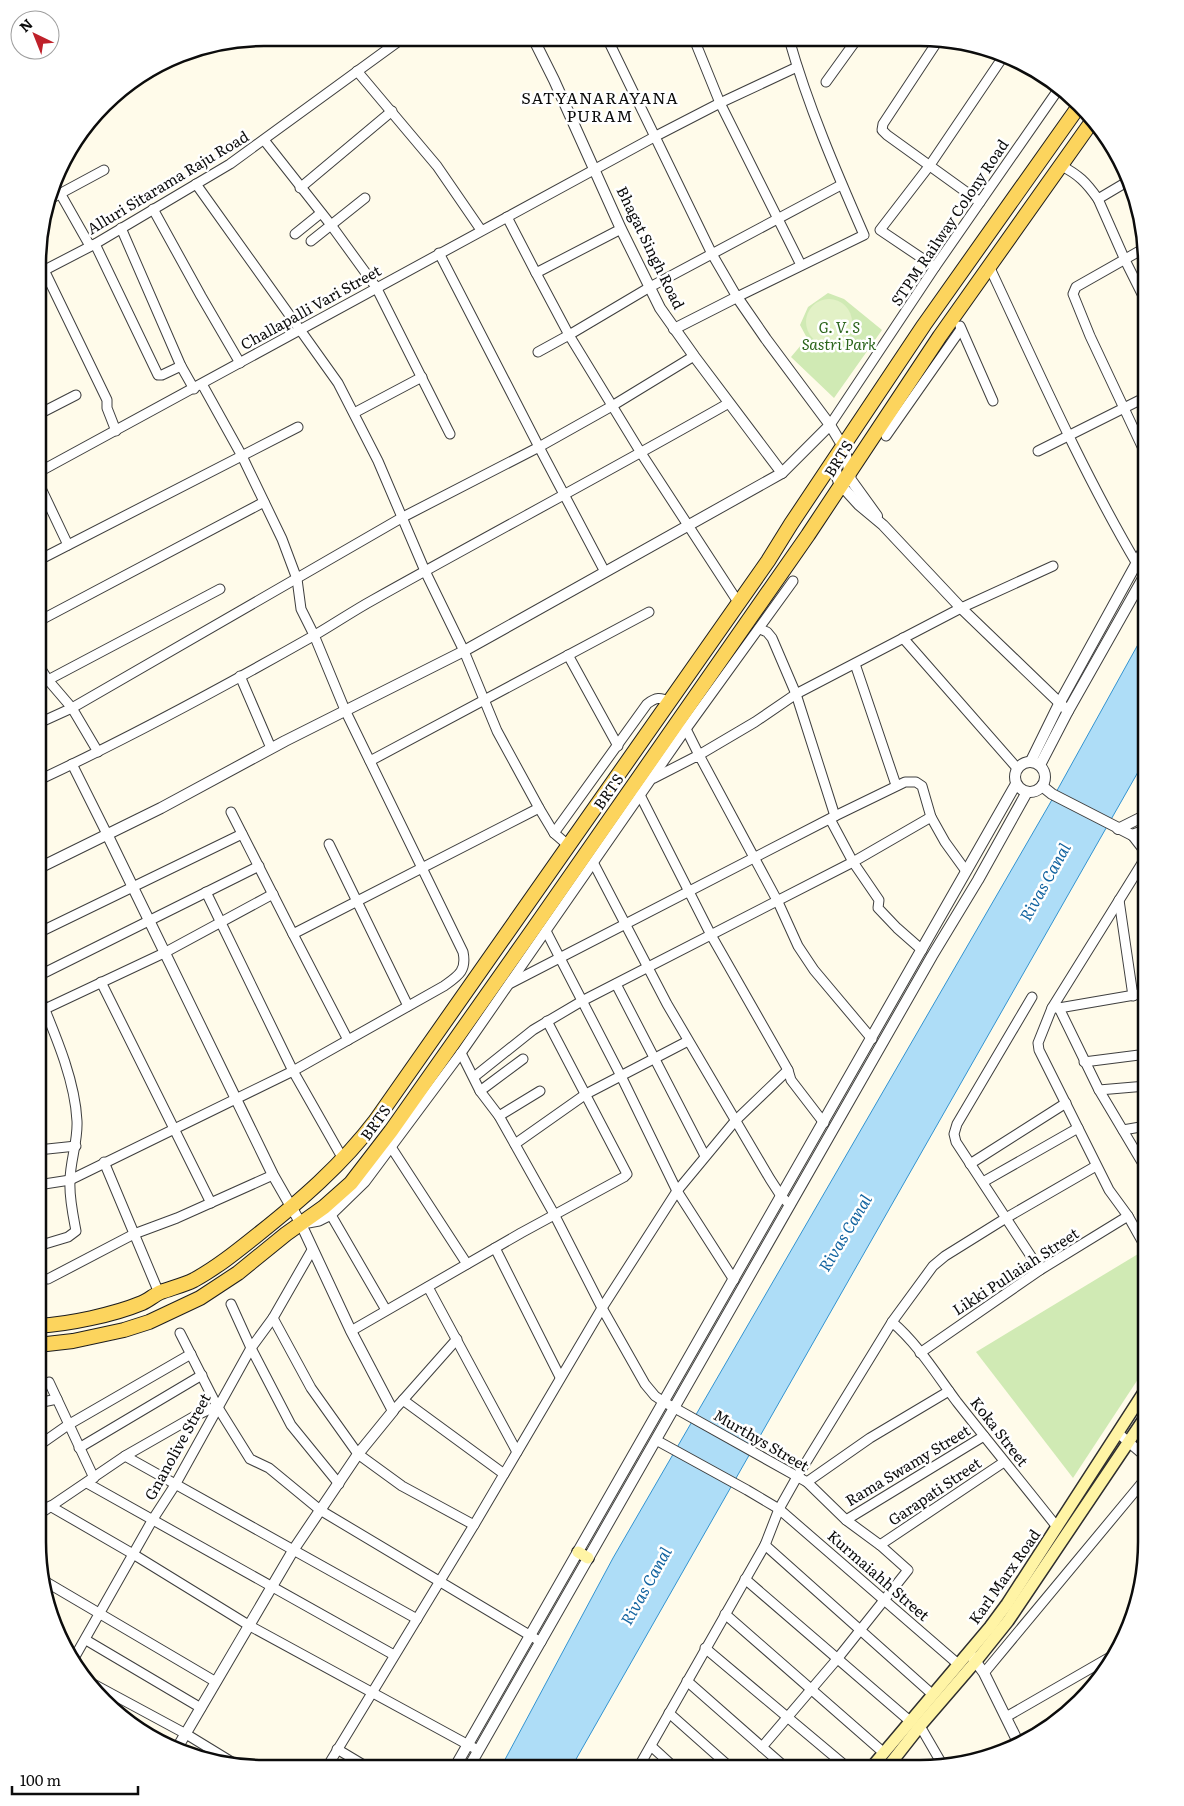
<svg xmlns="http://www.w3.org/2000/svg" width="1184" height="1806" font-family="Literata,serif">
	<rect width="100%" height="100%" fill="#fffbea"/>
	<!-- green -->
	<g fill="#d0eab4">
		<path d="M828 293 844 299 882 330 834 398 791 357 807 338 800 325 808 307Z"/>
		<path d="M1138 1254 1146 1265V1367L1073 1478 976 1352Z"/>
	</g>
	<!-- pitch -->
	<circle fill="#e2f1c6" cx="829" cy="322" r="23"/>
	<!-- water -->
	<path fill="#aeddf7" stroke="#3393d0" d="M1146 630V758L571 1768 501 1767 613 1558 1049 805Z"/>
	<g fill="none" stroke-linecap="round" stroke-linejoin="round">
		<!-- minor casing -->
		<g stroke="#3f3f3f" stroke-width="11">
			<g id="minor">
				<path d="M607 38 712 254 737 297 864 235C836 171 808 106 789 39"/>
				<path d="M694 39 720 103 801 265"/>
				<path d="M939 39 883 124 882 130 887 135 980 202"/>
				<path d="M357 71 437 166 481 230"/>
				<path d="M826 82 857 39"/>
				<path d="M264 140 331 225 376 287 450 434"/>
				<path d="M1060 165C1079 175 1086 182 1098 199L1130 180"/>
				<path d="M196 184 338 383 378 461 425 571 464 651 497 731 539 808 554 833 569 846"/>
				<path d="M300 188 392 111"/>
				<path d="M60 193 90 246"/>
				<path d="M52 198 104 170"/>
				<path d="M1098 199 1125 260 1146 302"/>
				<path d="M153 209 201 296 240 363"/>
				<path d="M507 217 536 273"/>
				<path d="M121 228 181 366 194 389"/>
				<path d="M621 229 536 273 569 335 650 287 841 185"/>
				<path d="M295 234 321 213"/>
				<path d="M311 241 365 198"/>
				<path d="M95 244 158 375H162L181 366"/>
				<path d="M1143 249 1076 287 1073 294 1090 336 1146 455"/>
				<path d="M439 253 539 447 605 572"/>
				<path d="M989 266C1036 366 1081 469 1137 564"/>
				<path d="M935 267 880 230 930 165 1005 54"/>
				<path d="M45 272 107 400V408L116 431"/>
				<path d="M39 273 95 244 230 164 403 38"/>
				<path d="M960 326 993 401"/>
				<path d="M538 352 569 335 641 453 738 602"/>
				<path d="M354 413 422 377"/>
				<path d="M39 414 76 395"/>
				<path d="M830 425 935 267 1060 87"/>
				<path d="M886 436 961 329"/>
				<path d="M1038 451 1146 397"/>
				<path d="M39 472 656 136 720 103 797 67"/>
				<path d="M39 484 68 545"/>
				<path d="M39 560 298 427"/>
				<path d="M39 621 264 502"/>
				<path d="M760 629 767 632 772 638 796 694 835 816"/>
				<path d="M903 638 1017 768"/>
				<path d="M568 655 618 746"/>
				<path d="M855 664 896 785"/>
				<path d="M39 666 48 680 72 708 98 752"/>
				<path d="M240 676 271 748"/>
				<path d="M48 680 220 589"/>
				<path d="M39 723 72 708 403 517 539 447 612 406 694 356"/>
				<path d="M686 729 699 755 755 722 796 694 961 608 1053 566"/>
				<path d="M370 761 649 612"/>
				<path d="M72 764 107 834"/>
				<path d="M654 778 699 755 778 902 798 946 814 970 872 1039"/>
				<path d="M39 780C133 736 225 686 315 635 334 624 353 611 373 600 491 534 611 470 729 403"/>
				<path d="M640 795 711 935 788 1070 791 1080 824 1123"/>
				<path d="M231 812 293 934 539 808"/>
				<path d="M830 819 853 862 879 900 878 908 897 928 922 950"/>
				<path d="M554 833 647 704C656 697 660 697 671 702"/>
				<path d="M1132 835 1146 853"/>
				<path d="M329 844 408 1006"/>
				<path d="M594 864 667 1004 770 1179 781 1196 790 1205"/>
				<path d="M206 892 293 1071 343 1159"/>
				<path d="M1119 900 1133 996"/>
				<path d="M546 931 621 1076 677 1191 734 1280"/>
				<path d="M38 933 242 834"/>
				<path d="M293 934 348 1040"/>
				<path d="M38 976 259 866"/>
				<path d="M101 982 211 1203"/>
				<path d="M511 983 835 816 905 782H916L922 786 931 817 945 842 966 871"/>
				<path d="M616 984 705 1156"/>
				<path d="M1146 993 1059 1008H1052L1146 857"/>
				<path d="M1032 997 957 1124 954 1134 956 1142 1040 1270"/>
				<path d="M1052 1008 1038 1043 1039 1050 1109 1190 1128 1216 1146 1248"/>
				<path d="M1059 1008 1099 1090 1146 1169"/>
				<path d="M45 1009 164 953 273 894"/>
				<path d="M461 1053 480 1091"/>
				<path d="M523 1059 480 1091 499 1116 554 1214 602 1308 645 1384 655 1396 664 1402 807 1482 846 1520 880 1545 908 1570 838 1658 762 1747"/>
				<path d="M1084 1062 1139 1055"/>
				<path d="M474 1077 533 1030 582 1001 853 862 931 817"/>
				<path d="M1099 1090 1146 1086"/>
				<path d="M499 1116 540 1091"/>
				<path d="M1123 1130 1146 1126"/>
				<path d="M515 1144 586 1094 688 1041"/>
				<path d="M391 1147 467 1264"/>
				<path d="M38 1150 76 1146"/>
				<path d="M104 1162 159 1293"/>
				<path d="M970 1164 1066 1103"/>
				<path d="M983 1182 1078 1128"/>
				<path d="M38 1185 70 1180 293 1071 444 986C458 976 467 971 463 952L345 710 314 635 301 609 297 579 282 539 242 456 202 384"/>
				<path d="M331 1215 386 1310"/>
				<path d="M303 1224 319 1221 331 1215 365 1182 461 1053 686 729 793 581"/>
				<path d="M38 1246 68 1237 76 1231C73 1215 69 1197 70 1181 70 1161 78 1142 77 1121 75 1079 54 1032 38 993"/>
				<path d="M495 1248 560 1377"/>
				<path d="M48 1279 134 1234 177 1218 273 1175"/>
				<path d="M428 1287 517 1452"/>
				<path d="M231 1304 251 1348 291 1425 339 1484"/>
				<path d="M273 1318 311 1388 358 1454 402 1486 474 1525"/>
				<path d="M892 1322C918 1344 936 1374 957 1402 990 1444 1024 1485 1057 1527"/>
				<path d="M351 1331 521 1233 624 1177 627 1174 547 1021"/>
				<path d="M180 1333 217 1406 250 1459 269 1468 320 1510 541 1642"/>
				<path d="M920 1353 1040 1270 1128 1216"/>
				<path d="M49 1382 94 1478"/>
				<path d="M403 1400 457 1339"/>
				<path d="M38 1403 57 1399"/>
				<path d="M393 1411 403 1400 504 1474"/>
				<path d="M1118 1433 1146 1457"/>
				<path d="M656 1440 747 1490 779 1509 958 1664"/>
				<path d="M38 1446 68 1425 191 1354"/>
				<path d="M79 1448 202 1375"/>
				<path d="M125 1456 417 1619"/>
				<path d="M807 1482 870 1438 949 1391"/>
				<path d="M87 1483 394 1655"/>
				<path d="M50 1506 133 1554 250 1626 474 1748"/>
				<path d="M38 1515 125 1456 195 1416 217 1406"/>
				<path d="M846 1520 984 1436"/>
				<path d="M765 1545 932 1694"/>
				<path d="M880 1545 1004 1462"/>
				<path d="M745 1579 911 1722"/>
				<path d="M46 1582 216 1682"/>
				<path d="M725 1614 884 1753"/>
				<path d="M86 1640 201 1708"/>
				<path d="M705 1648 848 1768"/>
				<path d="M73 1660 153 1519 175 1485 251 1348 273 1318 312 1250"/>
				<path d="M984 1673 1146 1478"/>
				<path d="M84 1679 186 1734 240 1767"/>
				<path d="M687 1681 786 1768"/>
				<path d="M669 1713 731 1768"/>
				<path d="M1006 1717 1112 1656"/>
				<path d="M920 1726 942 1764"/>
				<path d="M651 1746 675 1768"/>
				<path d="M337 1749 367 1767"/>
				<path d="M327 1767 474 1525 602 1308 677 1191 735 1121 788 1070"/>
				<path d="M638 1768 765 1545 779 1509 797 1477 892 1322 933 1266 945 1256 1006 1218 1096 1166"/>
			</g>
		</g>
		<!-- tertiary casing -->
		<g stroke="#3f3f3f" stroke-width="12">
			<g id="tertiary">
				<path d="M533 38 554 80 621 229 660 308 694 356 782 473 830 425"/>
				<path d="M674 329 737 297 766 339 830 425 845 450 851 480 877 516"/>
				<path d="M835 460 837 477 839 483 859 505 883 525 961 608 1068 711"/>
				<path d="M1031 761 1059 704 1146 546"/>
				<circle cx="1030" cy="777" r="15"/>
				<path d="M1040 765 1068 711 1146 573"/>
				<path d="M1042 786 1052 794 1132 835 1146 830"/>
				<path d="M1118 829 1146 815"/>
				<path d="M107 834 273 1175 301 1224 351 1331 393 1411 358 1454 294 1549 176 1750"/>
				<path d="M39 868 161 808 285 741 464 651 782 473"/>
				<path d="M971 1655 984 1673 1019 1744"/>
				<path d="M455 1767 1016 784"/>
				<path d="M469 1767 932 956 978 880 1027 792"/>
			</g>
		</g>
		<!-- secondary casing -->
		<g stroke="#2e2e2e" stroke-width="14">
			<g id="secondary">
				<path d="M578 1552 588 1558"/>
				<path d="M871 1768 990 1627 1007 1604 1146 1389"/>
				<path d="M887 1768 920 1726 976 1661 1008 1621 1146 1416"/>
			</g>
		</g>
		<!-- primary casing -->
		<g stroke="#1d1d1d" stroke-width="16">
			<g id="primary">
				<path d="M38 1326C69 1324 113 1315 142 1303 149 1300 154 1295 161 1292 172 1288 184 1285 194 1280 216 1268 236 1252 256 1236 300 1201 342 1165 376 1120L768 561 791 524 924 325 1079 106"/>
				<path d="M38 1345 73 1341 124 1330 149 1322 200 1298 238 1273 286 1234 324 1207 351 1183 391 1131 534 928 808 535 940 336 1093 120"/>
			</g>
		</g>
		<!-- minor -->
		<use href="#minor" stroke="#fff" stroke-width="9"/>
		<!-- tertiary -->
		<use href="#tertiary" stroke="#fff" stroke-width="10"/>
		<!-- secondary -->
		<use href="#secondary" stroke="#fff4a5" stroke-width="11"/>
		<!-- primary -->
		<use href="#primary" stroke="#fcd45d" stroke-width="14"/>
	</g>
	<g text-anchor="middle" stroke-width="5" stroke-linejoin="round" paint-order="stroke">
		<!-- street labels -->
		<g font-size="15" fill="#0c0c0c" stroke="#fff">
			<text transform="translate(168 183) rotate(-31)" y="5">Alluri Sitarama Raju Road</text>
			<text transform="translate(950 223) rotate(-56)" y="5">STPM Railway Colony Road</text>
			<text transform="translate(650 248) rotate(64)" y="5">Bhagat Singh Road</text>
			<text transform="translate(311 308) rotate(-29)" y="5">Challapalli Vari Street</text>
			<text transform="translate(839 459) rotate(-58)" y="5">BRTS</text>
			<text transform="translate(609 792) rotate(-55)" y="5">BRTS</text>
			<text transform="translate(376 1123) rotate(-54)" y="5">BRTS</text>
			<text transform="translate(1016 1272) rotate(-33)" y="5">Likki Pullaiah Street</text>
			<text transform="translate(999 1432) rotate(52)" y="5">Koka Street</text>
			<text transform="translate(761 1441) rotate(30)" y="5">Murthys Street</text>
			<text transform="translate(178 1447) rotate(-61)" y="5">Gnanolive Street</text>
			<text transform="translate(908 1466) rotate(-31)" y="5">Rama Swamy Street</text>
			<text transform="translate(935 1492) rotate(-34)" y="5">Garapati Street</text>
			<text transform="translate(878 1576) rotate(41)" y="5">Kurmaiahh Street</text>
			<text transform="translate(1005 1577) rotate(-55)" y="5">Karl Marx Road</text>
		</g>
		<!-- park labels -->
		<g font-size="15" font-style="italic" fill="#2b641b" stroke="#fff">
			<text x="839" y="333">G. V. S<tspan x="839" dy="17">Sastri Park</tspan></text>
		</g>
		<!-- neighbourhood labels -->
		<g font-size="16" letter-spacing="1" fill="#0c0c0c" stroke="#fff">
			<text x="600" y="104">SATYANARAYANA<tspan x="600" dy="18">PURAM</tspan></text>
		</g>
		<!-- water labels -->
		<g font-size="16" font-style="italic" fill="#1364a0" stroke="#fff">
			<text transform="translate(1045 882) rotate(-61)" y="6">Rivas Canal</text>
			<text transform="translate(845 1233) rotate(-59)" y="6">Rivas Canal</text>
			<text transform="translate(646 1586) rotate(-61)" y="6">Rivas Canal</text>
		</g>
	</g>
	<!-- crop -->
	<path d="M0 0H1184V1806H0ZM264 46H920A218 218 0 0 1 1138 264V1542A218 218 0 0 1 920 1760H264A218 218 0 0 1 46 1542V264A218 218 0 0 1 264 46Z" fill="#fff" fill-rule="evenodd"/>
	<path fill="none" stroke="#0c0c0c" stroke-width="2.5" d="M264 46H920A218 218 0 0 1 1138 264V1542A218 218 0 0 1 920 1760H264A218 218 0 0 1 46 1542V264A218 218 0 0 1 264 46Z"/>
	<!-- north arrow -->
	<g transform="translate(35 35) rotate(317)"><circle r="24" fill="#ffffff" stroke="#9e9e9e"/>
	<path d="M0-4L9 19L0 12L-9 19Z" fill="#bf212a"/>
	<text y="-8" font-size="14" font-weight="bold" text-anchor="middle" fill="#0c0c0c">N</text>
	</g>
	<!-- scale -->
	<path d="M12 1786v8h126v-8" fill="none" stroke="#0c0c0c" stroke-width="2.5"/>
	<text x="20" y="1786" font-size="15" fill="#0c0c0c" stroke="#ffffff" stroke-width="4" paint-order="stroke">100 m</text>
</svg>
